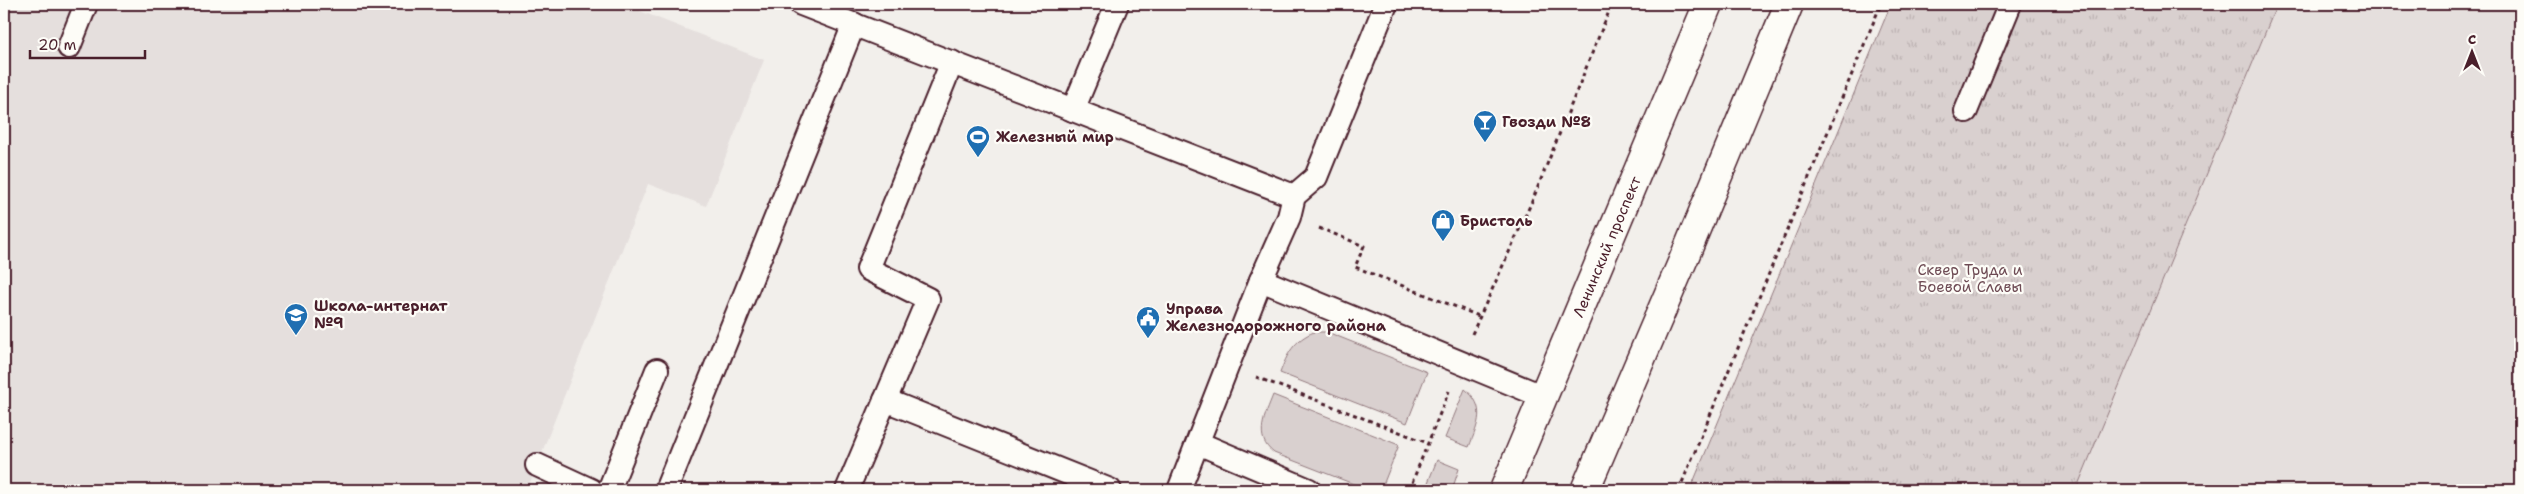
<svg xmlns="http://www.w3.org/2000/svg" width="2524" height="494" font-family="'Shantell Sans',sans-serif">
	<defs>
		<pattern id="park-tufts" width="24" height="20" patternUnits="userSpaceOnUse" patternTransform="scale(1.25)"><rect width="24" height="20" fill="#d9d0cf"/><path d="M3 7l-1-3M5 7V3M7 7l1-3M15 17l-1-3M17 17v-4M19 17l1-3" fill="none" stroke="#bcb2b2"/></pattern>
	</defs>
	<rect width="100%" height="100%" fill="#f2efeb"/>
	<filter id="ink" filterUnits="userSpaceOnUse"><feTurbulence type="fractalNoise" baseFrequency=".02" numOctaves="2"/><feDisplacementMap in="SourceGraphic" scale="10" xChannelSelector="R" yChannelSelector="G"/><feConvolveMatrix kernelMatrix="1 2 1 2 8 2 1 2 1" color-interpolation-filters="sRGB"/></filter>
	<g filter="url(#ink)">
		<!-- built -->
		<g fill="#e5dfdd">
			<path d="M4 4H642L640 11 764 60 706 206 648 184 527 490H4Z"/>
			<path d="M2277 4H2520V490H2076Z"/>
		</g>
		<!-- green -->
		<g fill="#d9d0cf" stroke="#92787d">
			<path d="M1314 332H1327L1427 372 1407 423 1280 373C1287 354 1294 340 1314 332Z"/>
			<path d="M1465 389C1487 407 1478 424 1469 447L1445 438Z"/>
			<path d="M1273 395 1399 445 1381 490H1369L1274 453C1253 437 1265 416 1273 395Z"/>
			<path d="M1437 460 1459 469 1452 490H1425Z"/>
		</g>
		<!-- park -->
		<path fill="url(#park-tufts)" stroke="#92787d" d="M1891 4H2277L2076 490H1690Z"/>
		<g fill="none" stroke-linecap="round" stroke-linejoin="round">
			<!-- service casing -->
			<g stroke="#4a1f2b" stroke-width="26">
				<g id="service">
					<path d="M801 4 1294 196"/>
					<path d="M69 47 86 4"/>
					<path d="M1073 110 1117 4"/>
					<path d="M1966 111 2010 4"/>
					<path d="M1261 280 1544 397"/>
					<path d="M885 400 1110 490"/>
					<path d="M1198 443 1309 490"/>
					<path d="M537 465 591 490"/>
					<path d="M609 490 657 370"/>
					<path d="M666 490 854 24"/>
					<path d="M847 490 928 299 868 269 952 62"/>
					<path d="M1179 490 1261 280 1289 217 1294 196 1316 177 1386 4"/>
				</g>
			</g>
			<!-- secondary casing -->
			<g stroke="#4a1f2b" stroke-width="31">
				<g id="secondary">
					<path d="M1504 490 1708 4"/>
					<path d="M1585 490 1684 258 1789 4"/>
				</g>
			</g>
			<!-- path -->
			<g stroke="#4a1f2b" stroke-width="3" stroke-dasharray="4 4" stroke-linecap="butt">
				<path d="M1319 228 1364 246 1355 267 1479 316"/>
				<path d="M1472 334 1533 199 1612 4"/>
				<path d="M1256 377 1428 443"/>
				<path d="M1409 490 1449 391"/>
				<path d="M1679 490 1881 4"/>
			</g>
			<!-- service -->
			<use href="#service" stroke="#fdfcf7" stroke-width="22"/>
			<!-- secondary -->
			<use href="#secondary" stroke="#fdfcf7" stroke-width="28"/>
		</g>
	</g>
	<!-- icons -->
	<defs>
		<g id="bar-pin" transform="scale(1.25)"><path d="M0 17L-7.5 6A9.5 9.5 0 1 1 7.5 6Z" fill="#1f6fb2" stroke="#fdfcf7"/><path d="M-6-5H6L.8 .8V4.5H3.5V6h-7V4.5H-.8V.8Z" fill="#fff"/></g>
		<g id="stadium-pin" transform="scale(1.25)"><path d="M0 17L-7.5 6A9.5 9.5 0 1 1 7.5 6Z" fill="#1f6fb2" stroke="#fdfcf7"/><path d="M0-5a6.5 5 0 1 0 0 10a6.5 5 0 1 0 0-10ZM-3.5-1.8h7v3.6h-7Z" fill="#fff"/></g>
		<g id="shop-pin" transform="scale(1.25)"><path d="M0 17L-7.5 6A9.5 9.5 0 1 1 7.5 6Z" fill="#1f6fb2" stroke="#fdfcf7"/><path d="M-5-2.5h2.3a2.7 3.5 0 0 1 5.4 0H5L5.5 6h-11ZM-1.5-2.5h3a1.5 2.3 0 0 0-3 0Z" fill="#fff"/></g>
		<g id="school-pin" transform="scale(1.25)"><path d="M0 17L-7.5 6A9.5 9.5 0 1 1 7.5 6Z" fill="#1f6fb2" stroke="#fdfcf7"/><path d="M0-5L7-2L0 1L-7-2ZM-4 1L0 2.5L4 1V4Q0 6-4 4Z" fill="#fff"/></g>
		<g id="civic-pin" transform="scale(1.25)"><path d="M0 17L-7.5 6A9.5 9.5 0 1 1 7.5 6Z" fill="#1f6fb2" stroke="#fdfcf7"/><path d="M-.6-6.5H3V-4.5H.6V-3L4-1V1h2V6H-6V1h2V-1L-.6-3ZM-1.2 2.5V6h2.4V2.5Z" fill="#fff"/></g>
	</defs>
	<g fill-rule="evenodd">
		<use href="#bar-pin" x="1485" y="122"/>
		<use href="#stadium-pin" x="978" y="137"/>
		<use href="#shop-pin" x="1443" y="221"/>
		<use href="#school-pin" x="296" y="315"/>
		<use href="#civic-pin" x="1148" y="318"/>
	</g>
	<g text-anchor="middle" stroke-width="4.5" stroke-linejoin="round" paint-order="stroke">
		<!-- poi labels -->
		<g font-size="15" font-weight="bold" fill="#4a1f2b" stroke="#fdfcf7" text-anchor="start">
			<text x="1502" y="127">Гвозди №8</text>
			<text x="996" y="142">Железный мир</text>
			<text x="1460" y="226">Бристоль</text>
			<text x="314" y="311">Школа-интернат<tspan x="314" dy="17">№9</tspan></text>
			<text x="1166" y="314">Управа<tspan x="1166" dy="17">Железнодорожного района</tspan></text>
		</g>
		<!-- street labels -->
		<g font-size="15" fill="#4a1f2b" stroke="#fdfcf7">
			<text transform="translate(1607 247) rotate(-67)" y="5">Ленинский проспект</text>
		</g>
		<!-- park labels -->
		<g font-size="15" fill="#6e4b54" stroke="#fdfcf7">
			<text x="1970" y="275">Сквер Труда и<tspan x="1970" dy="17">Боевой Славы</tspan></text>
		</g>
	</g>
	<!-- margin -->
	<rect width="2524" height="494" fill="none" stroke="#fdfcf7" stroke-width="20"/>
	<rect x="10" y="10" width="2504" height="474" fill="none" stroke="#4a1f2b" stroke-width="2" filter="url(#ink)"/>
	<!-- north arrow -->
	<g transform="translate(2472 52)" stroke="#fdfcf7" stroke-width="4" paint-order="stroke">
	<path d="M0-4L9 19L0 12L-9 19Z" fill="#4a1f2b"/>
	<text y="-8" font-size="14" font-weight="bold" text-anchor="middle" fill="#4a1f2b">С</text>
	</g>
	<!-- scale -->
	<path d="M30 50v8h115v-8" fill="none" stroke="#4a1f2b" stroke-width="2.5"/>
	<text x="38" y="50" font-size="15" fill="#4a1f2b" stroke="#fdfcf7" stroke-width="4" paint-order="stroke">20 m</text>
</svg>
